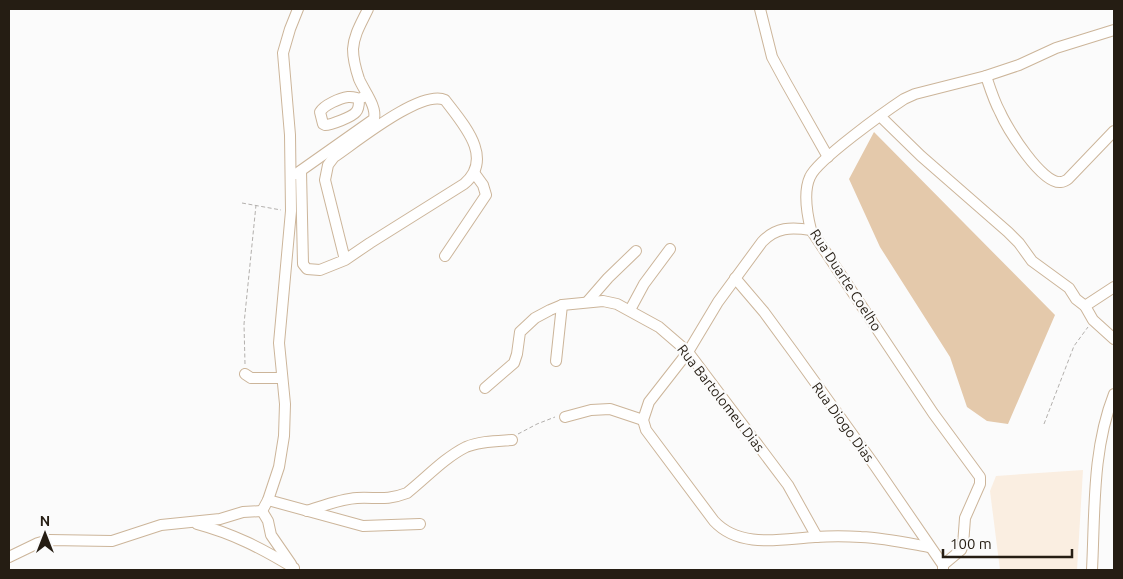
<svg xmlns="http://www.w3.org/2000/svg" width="1123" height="579" font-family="Ubuntu,sans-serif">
	<rect width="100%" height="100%" fill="#fbfbfb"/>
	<!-- built -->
	<path fill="#faeee1" d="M1083 470 1077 570H1000L990 491 996 476Z"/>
	<!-- green -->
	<path fill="#e4c9ab" d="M874 132 1055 315 1008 424 987 421 967 407 950 357 880 247 849 179Z"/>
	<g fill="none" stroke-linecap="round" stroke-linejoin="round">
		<!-- minor casing -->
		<g stroke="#ccb59a" stroke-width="12">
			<g id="minor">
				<path d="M760 9 772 57 785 81 828 157"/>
				<path d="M986 76C990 88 994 101 1000 112 1007 128 1042 185 1061 182 1063 182 1067 180 1068 179L1114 131"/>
				<path d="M359 100C359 104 359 109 356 112 352 117 331 125 325 125L323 124 320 112C324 105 340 98 348 97 358 96 356 102 367 95"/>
				<path d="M880 116 921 156 1008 232 1019 243 1032 261 1069 288 1076 299 1085 306 1093 320 1114 339"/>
				<path d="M301 171 303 264 307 269 320 270 345 260 370 243 464 184C495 158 463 124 445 100 421 89 355 143 334 157L328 165 325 180 345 260"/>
				<path d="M296 174 374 119C377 106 364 91 359 79 356 70 353 59 353 49 354 34 362 22 368 9"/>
				<path d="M811 230C791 227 776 227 762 242L718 302 688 352 649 402 643 420 646 430 714 521C740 549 781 539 815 537 830 536 846 536 861 537 884 538 907 543 929 547"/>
				<path d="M445 256 486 195 483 185 475 174"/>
				<path d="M735 278 764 312 794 353 873 463 943 565V570"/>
				<path d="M588 301 608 278 636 251"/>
				<path d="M1085 306 1114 287"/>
				<path d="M630 310 644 284 670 249"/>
				<path d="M556 361 562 305"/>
				<path d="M245 374 251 378H282"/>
				<path d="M485 388 514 363 517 354 520 332 535 318 550 310 562 305 603 301 617 304 659 327 688 352 788 485 817 537"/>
				<path d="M565 417 591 410 610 409 643 420"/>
				<path d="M268 500 363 526 420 524"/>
				<path d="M262 511 268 500 279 467 284 436 285 404 279 343 291 211 290 135 283 53 290 29 298 9"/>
				<path d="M262 511 268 521 271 535 291 564"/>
				<path d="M307 511C323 506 340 499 357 498 377 497 386 501 407 493 426 478 444 458 466 447 480 441 497 441 512 440"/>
				<path d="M197 524C234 534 261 548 294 568"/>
				<path d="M9 557 38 543 49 540 112 541 161 525 220 519 243 512 262 511"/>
				<path d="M943 565 961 550 963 545 965 518 980 484V477L933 413 811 230C807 214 803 192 810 177 817 160 886 111 904 99L915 94 986 76 1019 65 1056 48 1114 30"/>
				<path d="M1092 570C1095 511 1092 450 1114 394"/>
			</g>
		</g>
		<!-- path -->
		<g stroke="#b3b0ad" stroke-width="1" stroke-dasharray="4 2.5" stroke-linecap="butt">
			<path d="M242 203 281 210"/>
			<path d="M245 364 244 324 256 205"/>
			<path d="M1044 424 1074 346 1088 327"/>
			<path d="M518 434 537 424 555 417"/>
		</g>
		<!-- minor -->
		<use href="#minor" stroke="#fff" stroke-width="10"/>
	</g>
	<g text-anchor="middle" stroke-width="4.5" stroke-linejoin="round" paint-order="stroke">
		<!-- street labels -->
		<g font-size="14" fill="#251d13" stroke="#fbfbfb">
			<text transform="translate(846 280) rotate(57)" y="5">Rua Duarte Coelho</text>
			<text transform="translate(721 398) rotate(52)" y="5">Rua Bartolomeu Dias</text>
			<text transform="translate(843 422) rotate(54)" y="5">Rua Diogo Dias</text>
		</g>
	</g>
	<!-- border -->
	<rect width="1123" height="579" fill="none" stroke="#251d13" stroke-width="20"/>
	<!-- north arrow -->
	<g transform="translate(45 534)" stroke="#fbfbfb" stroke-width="4" paint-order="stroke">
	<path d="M0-4L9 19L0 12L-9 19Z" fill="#251d13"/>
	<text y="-8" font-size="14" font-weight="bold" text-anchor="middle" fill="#251d13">N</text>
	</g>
	<!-- scale -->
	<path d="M943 549v8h129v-8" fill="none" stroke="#251d13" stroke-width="2.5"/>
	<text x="950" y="549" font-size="15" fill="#251d13" stroke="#fbfbfb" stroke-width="4" paint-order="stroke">100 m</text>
</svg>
